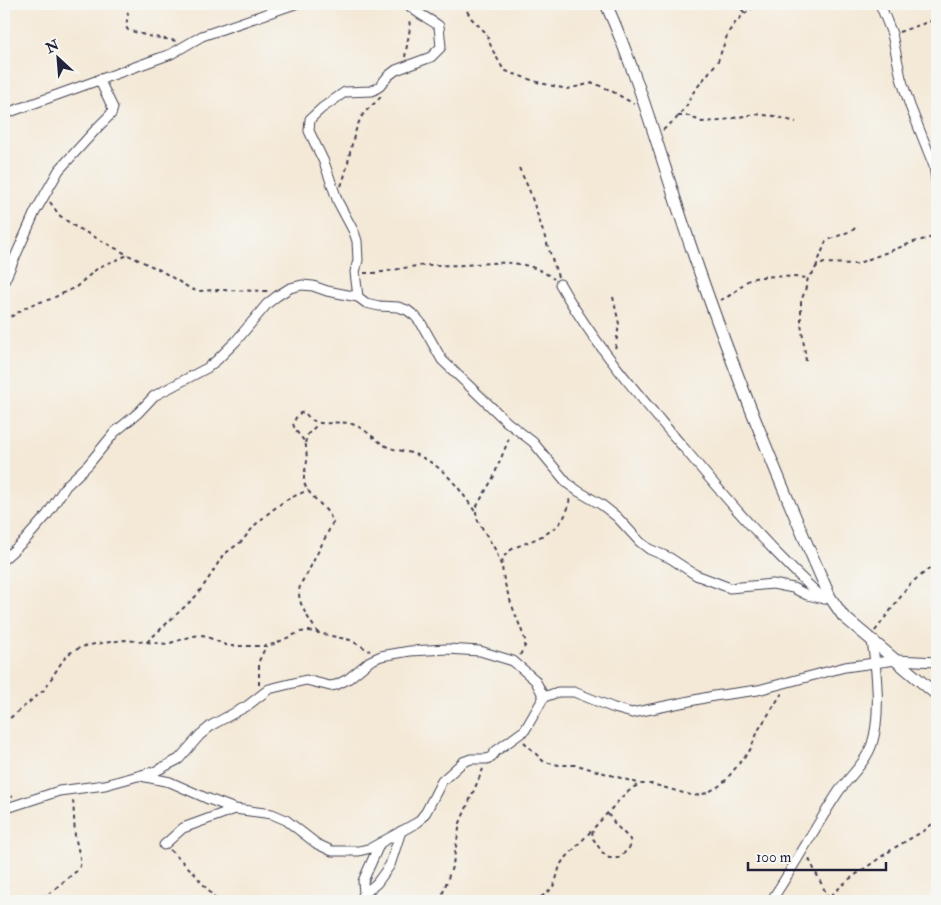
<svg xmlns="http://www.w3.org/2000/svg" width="941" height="905" font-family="'IM FELL Double Pica',serif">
	<rect width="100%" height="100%" fill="#f6f6f2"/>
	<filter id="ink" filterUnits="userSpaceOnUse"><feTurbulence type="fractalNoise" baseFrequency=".02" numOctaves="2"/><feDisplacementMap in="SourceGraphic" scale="10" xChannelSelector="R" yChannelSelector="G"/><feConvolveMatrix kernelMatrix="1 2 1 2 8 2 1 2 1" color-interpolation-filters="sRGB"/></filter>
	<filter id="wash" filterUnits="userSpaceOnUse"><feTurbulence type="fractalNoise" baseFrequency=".0096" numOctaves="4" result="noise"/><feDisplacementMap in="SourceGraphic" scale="20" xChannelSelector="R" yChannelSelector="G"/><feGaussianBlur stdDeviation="1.12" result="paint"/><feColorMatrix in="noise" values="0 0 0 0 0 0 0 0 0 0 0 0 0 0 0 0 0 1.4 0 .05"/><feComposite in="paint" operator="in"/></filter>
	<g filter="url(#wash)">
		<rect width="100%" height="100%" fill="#f4e9d7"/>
	</g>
	<g filter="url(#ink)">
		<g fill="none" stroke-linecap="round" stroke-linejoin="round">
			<!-- street casing -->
			<g stroke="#424052" stroke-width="11">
				<g id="street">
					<path d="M408 4C416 14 429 18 439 26L441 47 431 57 396 70 388 76 380 86 372 91 345 92 322 108 310 119 309 131 324 162 338 202 354 232 357 241 358 260 355 272 358 297 366 303 379 306 398 307 407 310 415 316 421 323 442 360 507 422 533 442 567 483 578 491 602 505 617 517 640 542 649 549 670 558 696 575 730 588 773 584 793 588 807 595 825 599"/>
					<path d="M880 4 892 34 901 78 910 106 934 166 937 187"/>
					<path d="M4 114 171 54 202 36 295 4"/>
					<path d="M4 282 35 212 59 170 99 126 111 114 113 108 99 79"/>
					<path d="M560 284C593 343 640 397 684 448 728 501 773 553 824 599"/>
					<path d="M4 559 25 540 47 515 66 486 88 465 115 432 138 413 154 396 207 368 217 360 236 341 267 304 277 296 290 288 302 285 313 286 327 291 358 297"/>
					<path d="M141 776 170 782 206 798 235 809 272 814 286 820 317 844 332 851H359L371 848 418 822 426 812 442 781 463 762 471 759H487L491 757 496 751 525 730 544 697 558 692H574L614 708 632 713 714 696 758 690 845 667 896 660 937 662"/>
					<path d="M4 809 59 791 105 785 156 771 179 759 200 735 212 725 247 706 269 689 306 680 330 686 336 685 348 679 370 661 381 656 410 651 447 649 480 651 513 661 535 680 544 697"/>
					<path d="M164 845 183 828 235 809"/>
					<path d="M364 894 363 881 380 843"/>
					<path d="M360 901 364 894 377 883 390 865 401 831"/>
					<path d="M771 901C795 865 815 827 839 791 850 776 866 762 872 744 881 716 877 671 872 642"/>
				</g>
			</g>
			<!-- secondary casing -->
			<g stroke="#424052" stroke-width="13">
				<path id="secondary" d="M606 4C642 84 664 170 693 253 733 370 780 484 830 597L843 616 937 695"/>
			</g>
			<!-- path -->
			<g stroke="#424052" stroke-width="2" stroke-dasharray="4 4" stroke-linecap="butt">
				<path d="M125 4 128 14 126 27 128 30 148 36 177 41"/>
				<path d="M463 4 471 18 486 33 492 49 502 67 506 71 540 83 567 89 593 83 610 90 634 104"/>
				<path d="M736 4 745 13"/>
				<path d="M899 32 937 19"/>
				<path d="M405 57 410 28 409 18"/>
				<path d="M678 116H689L702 122 719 121 754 114 774 116 796 122"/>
				<path d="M663 130 676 119 687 105 692 94 718 61 728 33 735 23 743 15 758 4"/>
				<path d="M519 168 529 189 558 277"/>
				<path d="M341 186C350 164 350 139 361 118 366 108 376 104 382 95"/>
				<path d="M50 202 59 215 74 226 128 255 160 270 191 289 197 291 218 290 268 291"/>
				<path d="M816 267 826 241 853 230 857 226"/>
				<path d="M364 273C382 274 399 268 417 266 432 264 448 266 463 265 497 263 525 257 554 279"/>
				<path d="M613 297 619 324 615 350"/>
				<path d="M720 300C733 296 738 287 749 280 759 274 795 277 808 278"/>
				<path d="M4 321 30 305 51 299 76 287 99 267 128 255"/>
				<path d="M806 361 801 323V301L805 291 808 278 813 273 816 267 824 263 856 264 914 242 937 236"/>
				<path d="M305 443 308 434 318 424"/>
				<path d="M501 565 496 551 478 521 476 513 477 506 493 478 510 436"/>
				<path d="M875 631 911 583 937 563"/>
				<path d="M318 633C307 615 289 595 306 576L333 522C327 506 311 499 305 485 302 477 306 469 307 461 307 457 306 451 306 446 304 437 295 434 293 423L298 414 304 412C320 432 331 418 352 424 367 429 375 441 388 447 397 451 408 451 417 455 446 468 459 488 476 513"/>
				<path d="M147 642 196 596 207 581 223 555 242 541 255 525 271 511 286 500 308 490"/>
				<path d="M520 655 525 646V640C519 621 498 578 503 559 505 554 509 551 514 548 541 536 568 531 570 495"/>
				<path d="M259 685V661L266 646"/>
				<path d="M4 723 44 690 63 660 70 653 81 647 95 644 125 640 167 644 193 636 203 635 228 646H266L274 644 300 632 309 631 350 640 370 651"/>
				<path d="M524 742 544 762 559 765H577L641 784"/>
				<path d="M4 794 13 797"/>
				<path d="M608 814C610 817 613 821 615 824 629 840 641 841 618 858H609L602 852 592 837 593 829 623 796 634 787 641 784H652L694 796 707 793 719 786 725 781 750 750 759 729 782 693"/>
				<path d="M170 850 193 872 217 901"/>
				<path d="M809 859 830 901"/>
				<path d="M35 901 51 892 79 869 81 862 75 836 73 798"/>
				<path d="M440 901 453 864 460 823 483 769"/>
				<path d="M534 901C542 896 552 892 555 882 558 875 558 869 562 862L593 829"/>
				<path d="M825 901 848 880 894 848 925 830 937 820"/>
			</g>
			<!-- street -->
			<use href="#street" stroke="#fff" stroke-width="9"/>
			<!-- secondary -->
			<use href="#secondary" stroke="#fff" stroke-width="11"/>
		</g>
	</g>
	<!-- margin -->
	<rect width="941" height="905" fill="none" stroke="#f6f6f2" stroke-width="20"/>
	<!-- north arrow -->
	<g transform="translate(58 58) rotate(334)" stroke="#f6f6f2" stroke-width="4" paint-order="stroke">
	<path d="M0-4L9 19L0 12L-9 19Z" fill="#22223b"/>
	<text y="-8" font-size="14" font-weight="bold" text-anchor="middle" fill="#22223b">N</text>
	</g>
	<!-- scale -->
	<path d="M748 862v8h138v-8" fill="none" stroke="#22223b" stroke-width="2.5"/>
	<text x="756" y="862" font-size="15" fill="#22223b" stroke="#f6f6f2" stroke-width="4" paint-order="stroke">100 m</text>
</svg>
